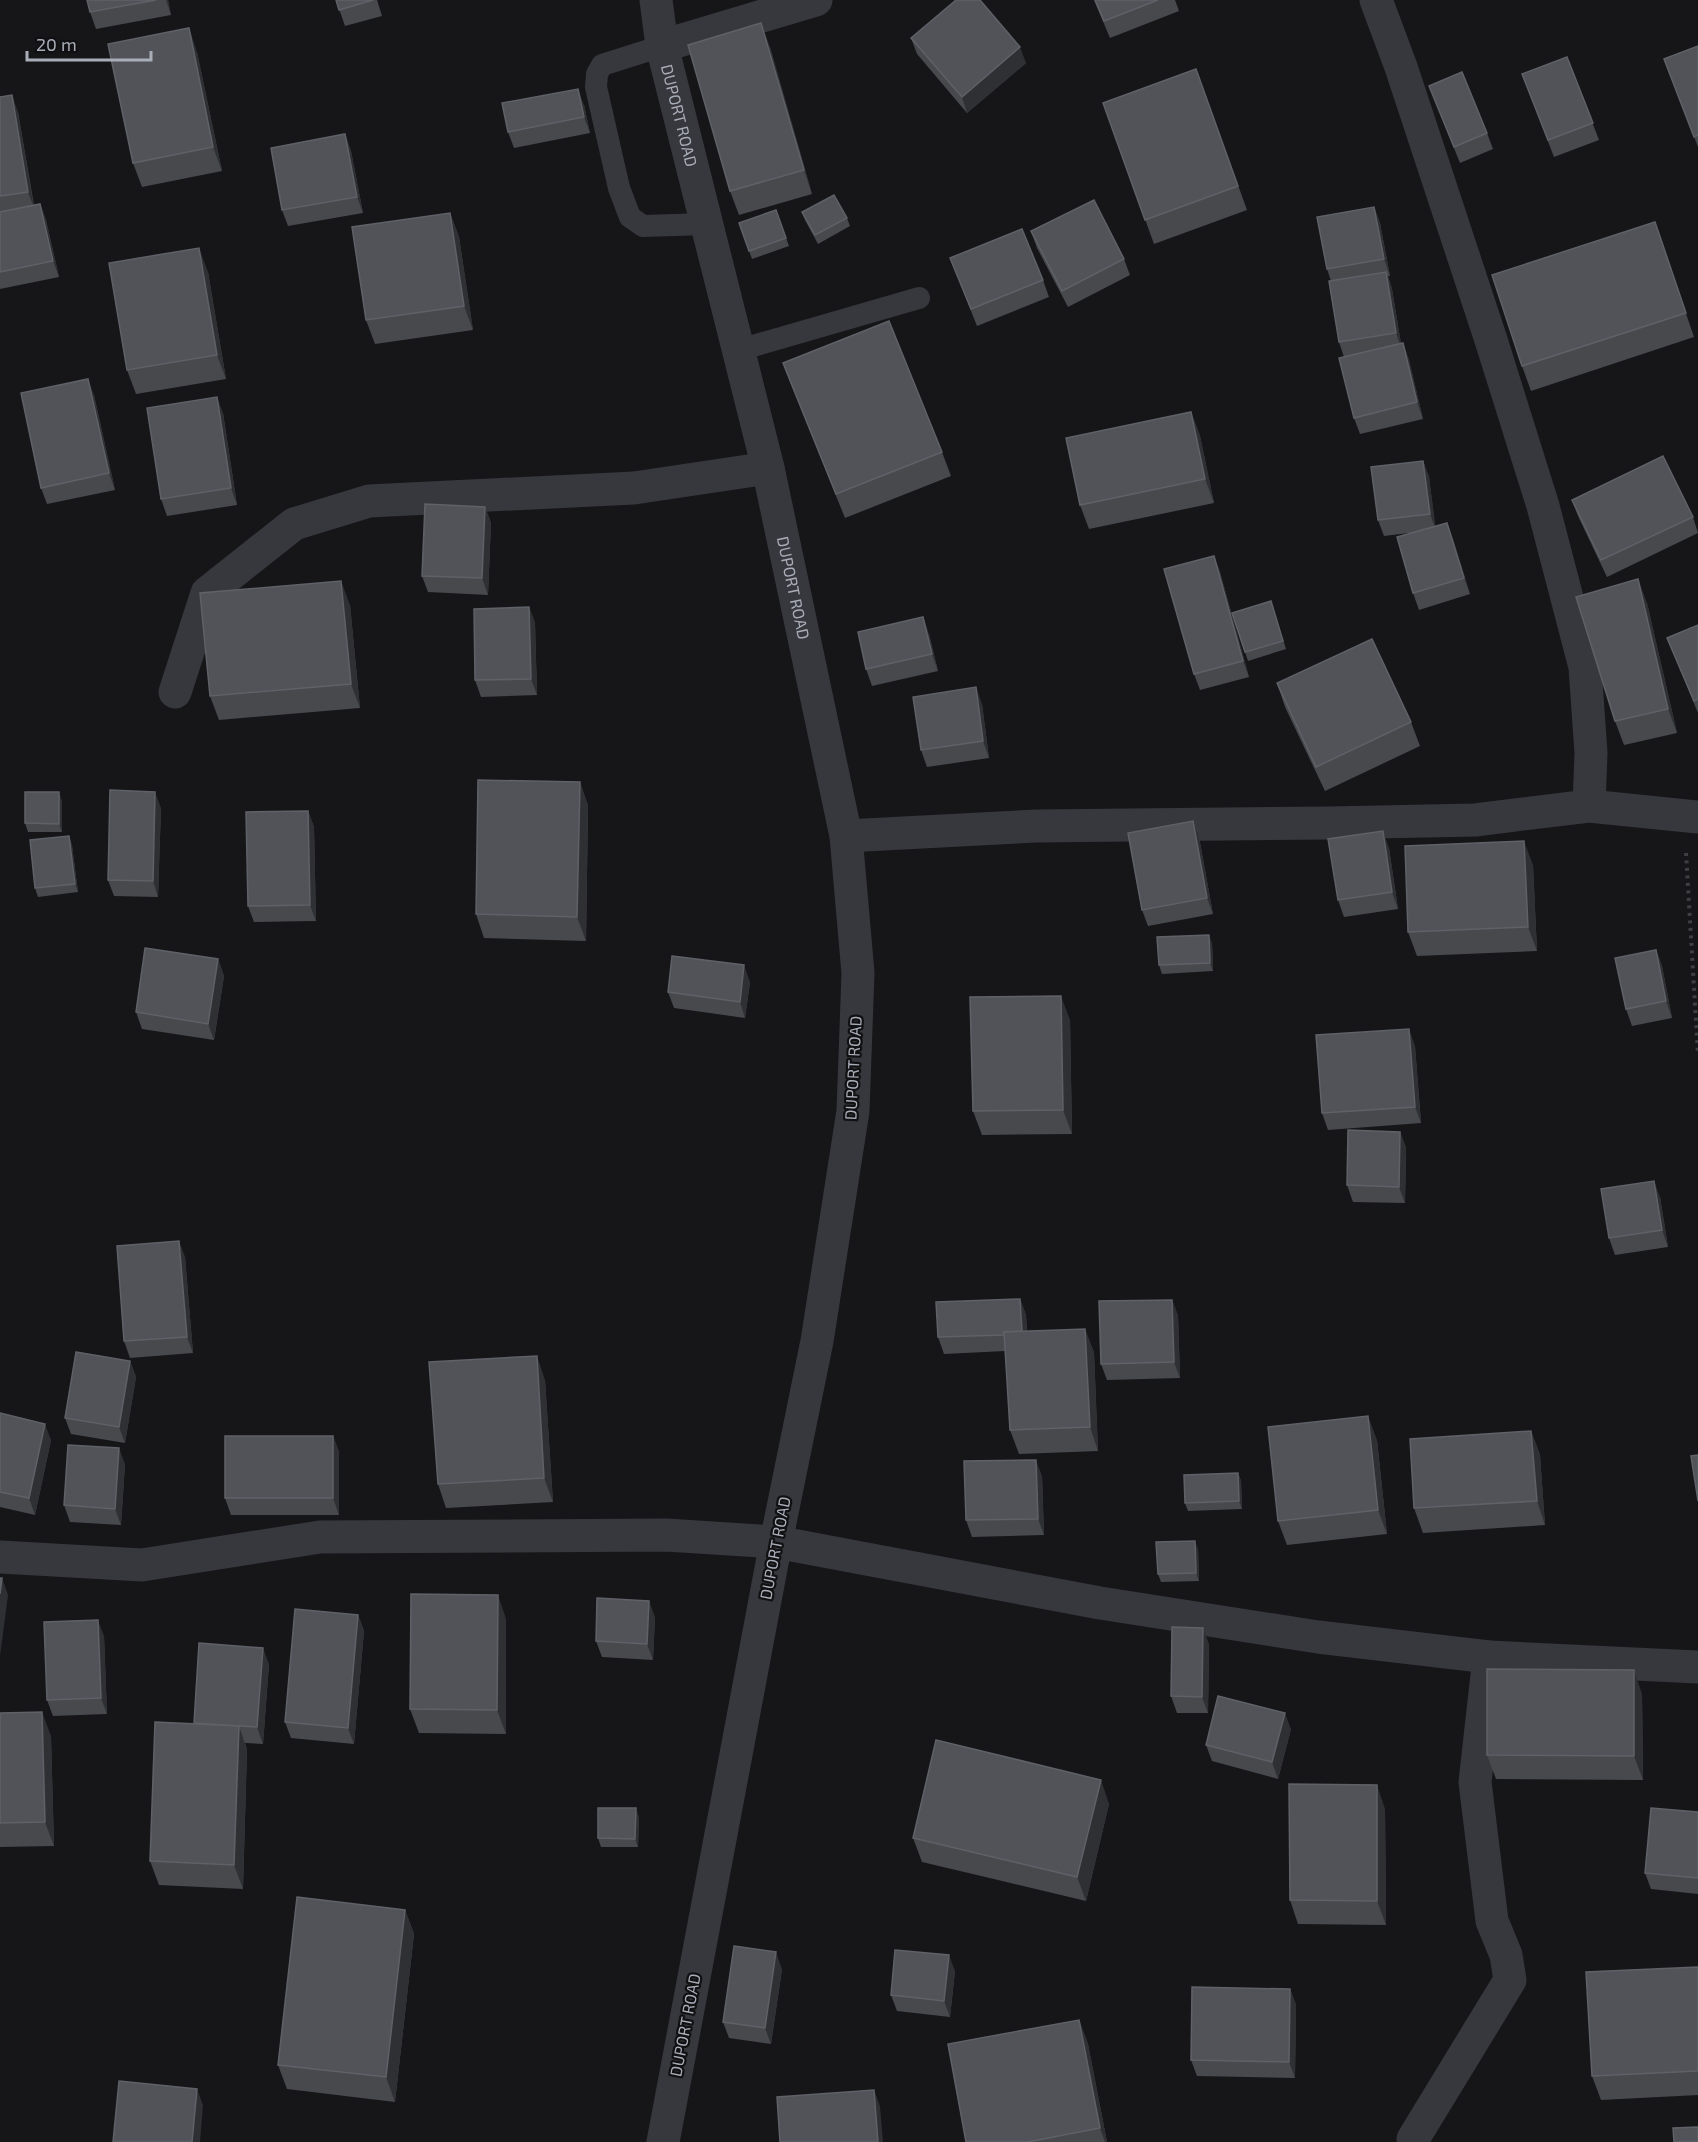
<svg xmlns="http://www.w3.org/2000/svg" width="1698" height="2142" font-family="'Exo 2',sans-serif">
	<rect width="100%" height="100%" fill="#161618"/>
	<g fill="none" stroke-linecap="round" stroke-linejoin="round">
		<!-- path -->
		<path stroke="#3d3f44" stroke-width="4" stroke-dasharray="3 4.5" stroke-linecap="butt" d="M1686 853 1698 1055"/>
		<!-- lane -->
		<g stroke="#37383d" stroke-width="22">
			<path d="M662 46 602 65 597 74 596 87 619 188 630 217 643 226 707 224"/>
			<path d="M739 350 919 298"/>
		</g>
		<!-- street -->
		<g stroke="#37383d" stroke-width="33">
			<path id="s1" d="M656 0 662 46 768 468 846 836 858 973 853 1111 817 1341 776 1542 663 2142"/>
			<path d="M1376 0 1401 67 1491 340 1543 506 1585 667 1591 753 1589 806"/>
			<path d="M662 46 816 0"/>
			<path d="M175 692 207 593 294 524 369 501 634 488 768 468"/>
			<path d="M846 836 1036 826 1329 823 1475 820 1589 806 1698 817"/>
			<path d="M0 1557 142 1565 320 1537 666 1535 776 1542 1100 1603 1318 1637 1489 1657 1698 1667"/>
			<path d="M1413 2139 1510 1980 1506 1955 1492 1921 1475 1782 1489 1657"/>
		</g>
	</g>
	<!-- wall -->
	<g fill="#47494d">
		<path d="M87 0H168L171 15 96 29 90 12Z"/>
		<path d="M336 0H377L382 16 345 26Z"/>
		<path d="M1094 0H1175L1179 11 1110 38Z"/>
		<path d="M911 38 1026 63 967 113 917 54Z"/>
		<path d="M1698 46V147L1664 59Z"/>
		<path d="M770 47 812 194 739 215 730 191Z"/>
		<path d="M197 52 222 171 142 187 133 163Z"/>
		<path d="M1567 57 1599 140 1554 157 1522 74Z"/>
		<path d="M1196 69 1247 210 1154 244 1103 103Z"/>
		<path d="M1429 86 1487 133 1493 149 1460 163Z"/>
		<path d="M0 97 18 112 34 205 40 204 46 220 59 277 0 289Z"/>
		<path d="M584 105 590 133 514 148 508 132Z"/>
		<path d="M345 134 351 151 363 213 288 226 282 210Z"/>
		<path d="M1374 207 1380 223 1390 276H1388L1392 289 1401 344 1403 343 1409 360 1423 419 1360 434 1354 418 1344 357 1339 342 1331 281 1327 269Z"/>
		<path d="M776 210 789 246 752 259 739 223Z"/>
		<path d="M802 212 847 218 850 226 818 244 805 220Z"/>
		<path d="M450 213 459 237 473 330 375 344 366 320Z"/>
		<path d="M1655 222 1694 337 1531 391 1522 366Z"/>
		<path d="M1031 231 1124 259 1130 275 1068 307 1037 248Z"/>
		<path d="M950 258 1043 280 1049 297 977 326Z"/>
		<path d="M208 272 226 379 136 394 127 370Z"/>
		<path d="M783 363 942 452 951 476 845 518 792 387Z"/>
		<path d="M94 395 115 490 47 504 41 488Z"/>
		<path d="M1191 412 1200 436 1214 503 1089 529 1080 505Z"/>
		<path d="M223 413 237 505 167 516 161 499Z"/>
		<path d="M1423 461 1429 477 1435 526 1453 539 1470 594 1419 610 1413 593 1409 533 1384 536 1378 520Z"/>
		<path d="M1572 500 1693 517 1698 533 1607 577 1578 516Z"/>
		<path d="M485 507 491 523 488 595 428 592 422 576Z"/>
		<path d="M1214 556 1220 572 1249 677 1200 690 1194 674Z"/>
		<path d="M1271 601 1286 649 1248 661 1232 613Z"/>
		<path d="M1647 603 1677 733 1624 745 1615 721Z"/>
		<path d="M350 605 360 708 219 720 210 696Z"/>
		<path d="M529 607 535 623 537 695 481 697 475 680Z"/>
		<path d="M1698 625V713L1667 638Z"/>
		<path d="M929 634 938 671 872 686 866 669Z"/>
		<path d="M1277 683 1411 722 1420 746 1325 791 1285 707Z"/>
		<path d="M982 704 989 758 927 767 921 750Z"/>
		<path d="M580 782 588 806 586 941 484 938 476 914Z"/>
		<path d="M62 801V832H28L25 823Z"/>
		<path d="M161 808 158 897 114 896 108 880Z"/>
		<path d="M308 811 314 827 316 921 254 922 248 906Z"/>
		<path d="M1193 821 1199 837 1213 914 1148 926 1142 910Z"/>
		<path d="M69 836 72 845 78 892 38 897 35 888Z"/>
		<path d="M1389 848 1398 909 1344 917 1338 900Z"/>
		<path d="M1533 865 1537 951 1417 956 1408 932Z"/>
		<path d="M1212 943 1213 971 1162 974 1159 965Z"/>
		<path d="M1656 950 1662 966 1672 1018 1632 1026 1626 1009Z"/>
		<path d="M218 959 224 976 214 1040 142 1029 136 1012Z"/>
		<path d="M750 982 745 1018 674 1008 668 992Z"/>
		<path d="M1070 1020 1072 1134 982 1135 973 1111Z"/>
		<path d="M1415 1046 1421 1123 1328 1130 1322 1113Z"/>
		<path d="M1400 1132 1406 1148 1405 1203 1353 1202 1347 1185Z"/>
		<path d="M1660 1197 1668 1247 1615 1255 1609 1238Z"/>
		<path d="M185 1257 193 1353 130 1358 124 1341Z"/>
		<path d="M1020 1299 1026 1315 1027 1331 1085 1329 1094 1353 1098 1451 1019 1454 1010 1430 1005 1351 944 1354 938 1337Z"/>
		<path d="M1172 1300 1178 1316 1180 1378 1107 1380 1101 1364Z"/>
		<path d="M130 1361 136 1377 125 1443 71 1434 65 1418Z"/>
		<path d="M545 1380 553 1502 446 1508 438 1484Z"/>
		<path d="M0 1413 51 1440 35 1515 0 1507Z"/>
		<path d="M1531 1431 1540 1455 1545 1525 1423 1533 1414 1508Z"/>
		<path d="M333 1436 339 1452V1515H231L225 1498Z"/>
		<path d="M1377 1440 1387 1534 1287 1545 1278 1521Z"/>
		<path d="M125 1464 121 1525 70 1522 64 1505Z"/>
		<path d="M1238 1473 1241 1481 1242 1509 1188 1511 1185 1503Z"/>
		<path d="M1042 1476 1044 1535 972 1537 966 1520Z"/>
		<path d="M1198 1549 1199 1581 1161 1582 1158 1574Z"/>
		<path d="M358 1615 364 1631 354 1744 291 1738 285 1722Z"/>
		<path d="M655 1617 653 1660 602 1657 596 1641Z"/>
		<path d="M506 1619V1734L419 1733 410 1709Z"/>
		<path d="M104 1636 107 1714 53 1716 47 1700Z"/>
		<path d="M1209 1644 1208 1713H1177L1171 1696Z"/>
		<path d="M269 1664 263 1744 245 1743 247 1750 243 1889 159 1885 150 1861 194 1724Z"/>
		<path d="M1642 1694 1643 1780 1496 1779 1487 1755Z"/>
		<path d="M0 1713 51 1736 54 1846 0 1847Z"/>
		<path d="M1291 1729 1278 1779 1212 1761 1206 1745Z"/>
		<path d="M1109 1804 1086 1901 922 1862 913 1838Z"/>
		<path d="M1385 1809 1386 1925 1298 1924 1290 1900Z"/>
		<path d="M1698 1812V1894L1651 1889 1645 1873Z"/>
		<path d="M639 1817 638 1847H601L598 1838Z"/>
		<path d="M405 1910 414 1934 395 2102 287 2089 278 2065Z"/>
		<path d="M1698 1967V2095L1601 2100 1592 2076Z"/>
		<path d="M782 1969 771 2044 729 2038 723 2022Z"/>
		<path d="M955 1971 950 2017 897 2011 891 1995Z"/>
		<path d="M1290 1989 1296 2005 1295 2078 1197 2076 1191 2060Z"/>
		<path d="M1079 2020 1088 2044 1107 2142H966Z"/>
	</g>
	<!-- shaded-wall -->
	<g fill="#2f3033">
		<path d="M166 0H168L171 15Z"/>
		<path d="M761 23 770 47 812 194 804 170Z"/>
		<path d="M189 28 197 52 222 171 213 147Z"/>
		<path d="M1020 47 1026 63 967 113 962 97Z"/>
		<path d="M578 89 584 105 590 133 584 117Z"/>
		<path d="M12 95 18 112 34 208 28 192Z"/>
		<path d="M345 134 351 151 363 213 357 197Z"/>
		<path d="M40 204 46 220 59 277 53 261Z"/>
		<path d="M1374 207 1380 223 1390 276 1384 259Z"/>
		<path d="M450 213 459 237 473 330 464 306Z"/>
		<path d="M1655 222 1664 246 1694 337 1686 313Z"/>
		<path d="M199 248 208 272 226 379 217 355Z"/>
		<path d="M1386 272 1392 289 1402 350 1396 333Z"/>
		<path d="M1403 343 1409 360 1423 419 1417 402Z"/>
		<path d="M88 379 94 395 115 490 109 473Z"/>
		<path d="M217 397 223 413 237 505 231 488Z"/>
		<path d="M1191 412 1200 436 1214 503 1205 479Z"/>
		<path d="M1423 461 1429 477 1436 530 1430 514Z"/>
		<path d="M485 507 491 523 488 595 482 578Z"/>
		<path d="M1447 523 1453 539 1470 594 1464 578Z"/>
		<path d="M1214 556 1220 572 1249 677 1243 661Z"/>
		<path d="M1638 579 1647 603 1677 733 1668 709Z"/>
		<path d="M341 581 350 605 360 708 351 684Z"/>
		<path d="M529 607 535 623 537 695 531 679Z"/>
		<path d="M923 617 929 634 938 671 932 654Z"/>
		<path d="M976 687 982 704 989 758 983 741Z"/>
		<path d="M580 782 588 806 586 941 577 917Z"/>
		<path d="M59 792 62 801V832L59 824Z"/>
		<path d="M155 792 161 808 158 897 153 881Z"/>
		<path d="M308 811 314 827 316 921 310 905Z"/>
		<path d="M1193 821 1199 837 1213 914 1207 898Z"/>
		<path d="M1383 831 1389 848 1398 909 1392 892Z"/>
		<path d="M69 836 72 845 78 892 75 884Z"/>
		<path d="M1524 841 1533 865 1537 951 1528 927Z"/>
		<path d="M1209 935 1212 943 1213 971 1210 963Z"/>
		<path d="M1656 950 1662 966 1672 1018 1666 1001Z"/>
		<path d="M218 959 224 976 214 1040 208 1024Z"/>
		<path d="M744 965 750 982 745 1018 740 1002Z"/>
		<path d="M1061 996 1070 1020 1072 1134 1063 1110Z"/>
		<path d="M1409 1029 1415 1046 1421 1123 1415 1107Z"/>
		<path d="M1400 1132 1406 1148 1405 1203 1399 1187Z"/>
		<path d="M1654 1181 1660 1197 1668 1247 1662 1230Z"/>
		<path d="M179 1241 185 1257 193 1353 187 1337Z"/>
		<path d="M1020 1299 1026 1315 1028 1350 1022 1334Z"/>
		<path d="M1172 1300 1178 1316 1180 1378 1174 1362Z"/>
		<path d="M1085 1329 1094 1353 1098 1451 1090 1427Z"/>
		<path d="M537 1356 545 1380 553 1502 544 1478Z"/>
		<path d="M130 1361 136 1377 125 1443 119 1427Z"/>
		<path d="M1368 1416 1377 1440 1387 1534 1378 1510Z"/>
		<path d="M45 1424 51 1440 35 1515 29 1498Z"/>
		<path d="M1531 1431 1540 1455 1545 1525 1537 1501Z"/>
		<path d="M333 1436 339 1452V1515L333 1498Z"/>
		<path d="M119 1448 125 1464 121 1525 115 1509Z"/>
		<path d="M1036 1460 1042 1476 1044 1535 1038 1519Z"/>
		<path d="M1238 1473 1241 1481 1242 1509 1239 1501Z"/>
		<path d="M1195 1541 1198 1549 1199 1581 1196 1573Z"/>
		<path d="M2 1578 8 1595 0 1656V1594Z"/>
		<path d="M498 1595 506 1619V1734L497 1710Z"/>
		<path d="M649 1601 655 1617 653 1660 647 1644Z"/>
		<path d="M358 1615 364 1631 354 1744 348 1728Z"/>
		<path d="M98 1620 104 1636 107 1714 101 1698Z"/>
		<path d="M1203 1628 1209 1644 1208 1713 1202 1697Z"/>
		<path d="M263 1648 269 1664 263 1744 257 1727Z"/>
		<path d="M1634 1670 1642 1694 1643 1780 1634 1756Z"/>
		<path d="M42 1712 51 1736 54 1846 45 1822Z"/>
		<path d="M1285 1713 1291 1729 1278 1779 1272 1762Z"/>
		<path d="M239 1726 247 1750 243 1889 234 1865Z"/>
		<path d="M1101 1780 1109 1804 1086 1901 1077 1877Z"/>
		<path d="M1377 1785 1385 1809 1386 1925 1377 1901Z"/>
		<path d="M636 1808 639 1817 638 1847 635 1839Z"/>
		<path d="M405 1910 414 1934 395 2102 386 2077Z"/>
		<path d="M776 1952 782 1969 771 2044 765 2028Z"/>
		<path d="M949 1955 955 1971 950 2017 944 2001Z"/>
		<path d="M1290 1989 1296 2005 1295 2078 1289 2062Z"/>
		<path d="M1079 2020 1088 2044 1107 2142H1105L1100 2128Z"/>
		<path d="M197 2089 203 2105 200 2142H192Z"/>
		<path d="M874 2090 880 2106 883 2142H878Z"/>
	</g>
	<!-- building -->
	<g fill="#525359" stroke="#5f6168" stroke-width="1.5">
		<path d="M87 0H156L90 12Z"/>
		<path d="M336 0H373L339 10Z"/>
		<path d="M956 0H980L1020 47 962 97 911 38Z"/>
		<path d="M1095 0H1158L1104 21Z"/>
		<path d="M761 23 804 170 730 191 688 45Z"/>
		<path d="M189 28 213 147 133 163 108 44Z"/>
		<path d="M1698 46V135L1694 137 1664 59Z"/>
		<path d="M1567 57 1593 123 1548 140 1522 74Z"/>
		<path d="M1196 69 1238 186 1145 220 1103 103Z"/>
		<path d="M1462 72 1487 133 1454 147 1429 86Z"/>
		<path d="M578 89 584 117 508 132 502 103Z"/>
		<path d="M12 95 28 192 0 196V97Z"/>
		<path d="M345 134 357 197 282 210 271 148Z"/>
		<path d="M834 195 847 218 815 235 802 212Z"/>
		<path d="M1094 200 1124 259 1062 291 1031 231Z"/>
		<path d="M40 204 53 261 0 272V212Z"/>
		<path d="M1374 207 1384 259 1327 269 1317 217Z"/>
		<path d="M776 210 786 238 749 251 739 223Z"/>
		<path d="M450 213 464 306 366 320 352 227Z"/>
		<path d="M1655 222 1686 313 1522 366 1492 275Z"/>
		<path d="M1022 229 1043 280 971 309 950 258Z"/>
		<path d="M199 248 217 355 127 370 109 263Z"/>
		<path d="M1386 272 1396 333 1339 342 1329 281Z"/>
		<path d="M889 321 942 452 836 494 783 363Z"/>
		<path d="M1403 343 1417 402 1354 418 1339 358Z"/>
		<path d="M88 379 109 473 41 488 21 393Z"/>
		<path d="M217 397 231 488 161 499 147 408Z"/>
		<path d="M1191 412 1205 479 1080 505 1066 438Z"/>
		<path d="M1663 456 1693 517 1601 560 1572 500Z"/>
		<path d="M1423 461 1430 514 1378 520 1371 467Z"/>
		<path d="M425 504 485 507 482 578 422 576Z"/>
		<path d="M1447 523 1464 578 1413 593 1397 537Z"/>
		<path d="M1214 556 1243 661 1194 674 1164 569Z"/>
		<path d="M1638 579 1668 709 1615 721 1576 597Z"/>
		<path d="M341 581 351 684 210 696 200 593Z"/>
		<path d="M1271 601 1283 641 1245 652 1232 613Z"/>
		<path d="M529 607 531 679 475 680 474 609Z"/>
		<path d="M923 617 932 654 866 669 858 632Z"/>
		<path d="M1698 625V699L1694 701 1667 638Z"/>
		<path d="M1372 639 1411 722 1316 767 1277 683Z"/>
		<path d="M976 687 983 741 921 750 913 697Z"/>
		<path d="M478 780 580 782 577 917 476 914Z"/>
		<path d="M110 790 155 792 153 881 108 880Z"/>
		<path d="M25 792H59V824L25 823Z"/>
		<path d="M308 811 310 905 248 906 246 812Z"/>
		<path d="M1193 821 1207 898 1142 910 1128 833Z"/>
		<path d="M1383 831 1392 892 1338 900 1328 839Z"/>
		<path d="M69 836 75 884 35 888 30 840Z"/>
		<path d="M1524 841 1528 927 1408 932 1405 846Z"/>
		<path d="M1209 935 1210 963 1159 965 1157 937Z"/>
		<path d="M145 948 218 959 208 1024 136 1012Z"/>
		<path d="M1656 950 1666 1001 1626 1009 1615 958Z"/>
		<path d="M672 956 744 965 740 1002 668 992Z"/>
		<path d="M1061 996 1063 1110 973 1111 970 997Z"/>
		<path d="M1409 1029 1415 1107 1322 1113 1316 1035Z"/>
		<path d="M1348 1130 1400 1132 1399 1187 1347 1185Z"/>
		<path d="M1654 1181 1662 1230 1609 1238 1601 1189Z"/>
		<path d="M179 1241 187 1337 124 1341 117 1246Z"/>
		<path d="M1020 1299 1022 1331 1004 1332V1335L938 1337 936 1302Z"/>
		<path d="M1172 1300 1174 1362 1101 1364 1099 1301Z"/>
		<path d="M1085 1329 1090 1427 1010 1430 1004 1332Z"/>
		<path d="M76 1352 130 1361 119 1427 65 1418Z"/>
		<path d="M537 1356 544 1478 438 1484 429 1362Z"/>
		<path d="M0 1413 45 1424 29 1498 0 1492Z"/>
		<path d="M1368 1416 1378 1510 1278 1521 1268 1427Z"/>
		<path d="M1531 1431 1537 1501 1414 1508 1410 1439Z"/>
		<rect x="225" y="1436" width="108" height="62"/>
		<path d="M68 1445 119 1448 115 1509 64 1505Z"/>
		<path d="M1698 1455V1501L1691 1456Z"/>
		<path d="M1036 1460 1038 1519 966 1520 964 1461Z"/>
		<path d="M1238 1473 1239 1501 1185 1503 1184 1475Z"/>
		<path d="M1195 1541 1196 1573 1158 1574 1156 1542Z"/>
		<path d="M0 1578H2L0 1594Z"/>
		<path d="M411 1594 498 1595 497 1710 410 1709Z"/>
		<path d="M597 1598 649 1601 647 1644 596 1641Z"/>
		<path d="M295 1609 358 1615 348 1728 285 1722Z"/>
		<path d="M98 1620 101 1698 47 1700 44 1622Z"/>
		<path d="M1172 1627 1203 1628 1202 1697 1171 1696Z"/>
		<path d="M199 1643 263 1648 257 1727 194 1723Z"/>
		<path d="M1487 1669 1634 1670V1756L1487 1755Z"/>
		<path d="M1218 1696 1285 1713 1272 1762 1206 1745Z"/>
		<path d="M42 1712 45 1822 0 1823V1713Z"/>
		<path d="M155 1722 239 1726 234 1865 150 1861Z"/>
		<path d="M936 1740 1101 1780 1077 1877 913 1838Z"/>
		<path d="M1289 1784 1377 1785V1901L1290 1900Z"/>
		<path d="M598 1808H636L635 1839 598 1838Z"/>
		<path d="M1651 1808 1698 1812V1878L1645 1873Z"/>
		<path d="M297 1897 405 1910 386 2077 278 2065Z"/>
		<path d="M734 1946 776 1952 765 2028 723 2022Z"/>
		<path d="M895 1950 949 1955 944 2001 891 1995Z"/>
		<path d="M1698 1967V2071L1592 2076 1586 1972Z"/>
		<path d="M1192 1987 1290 1989 1289 2062 1191 2060Z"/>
		<path d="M1079 2020 1100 2128 1028 2142H966L948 2044Z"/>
		<path d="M119 2081 197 2089 192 2142H113Z"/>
		<path d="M874 2090 878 2142H780L777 2097Z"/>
		<path d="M1698 2127V2142H1674L1673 2128Z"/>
	</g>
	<g text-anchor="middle" stroke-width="4.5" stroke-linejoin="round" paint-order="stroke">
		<!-- street labels -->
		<g font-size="16" fill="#a8adb8" stroke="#111113">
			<text dy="6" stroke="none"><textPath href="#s1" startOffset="118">DUPORT ROAD</textPath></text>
			<text dy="6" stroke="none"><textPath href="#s1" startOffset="604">DUPORT ROAD</textPath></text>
			<text transform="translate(853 1068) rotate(-87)" y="6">DUPORT ROAD</text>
			<text transform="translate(775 1548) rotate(-79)" y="6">DUPORT ROAD</text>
			<text transform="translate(685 2025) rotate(-79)" y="6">DUPORT ROAD</text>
		</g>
	</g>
	<!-- scale -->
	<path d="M27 51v9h124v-9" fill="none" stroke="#a8adb8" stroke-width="3"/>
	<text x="36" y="51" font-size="18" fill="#a8adb8" stroke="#111113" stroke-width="4.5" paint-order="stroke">20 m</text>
</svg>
